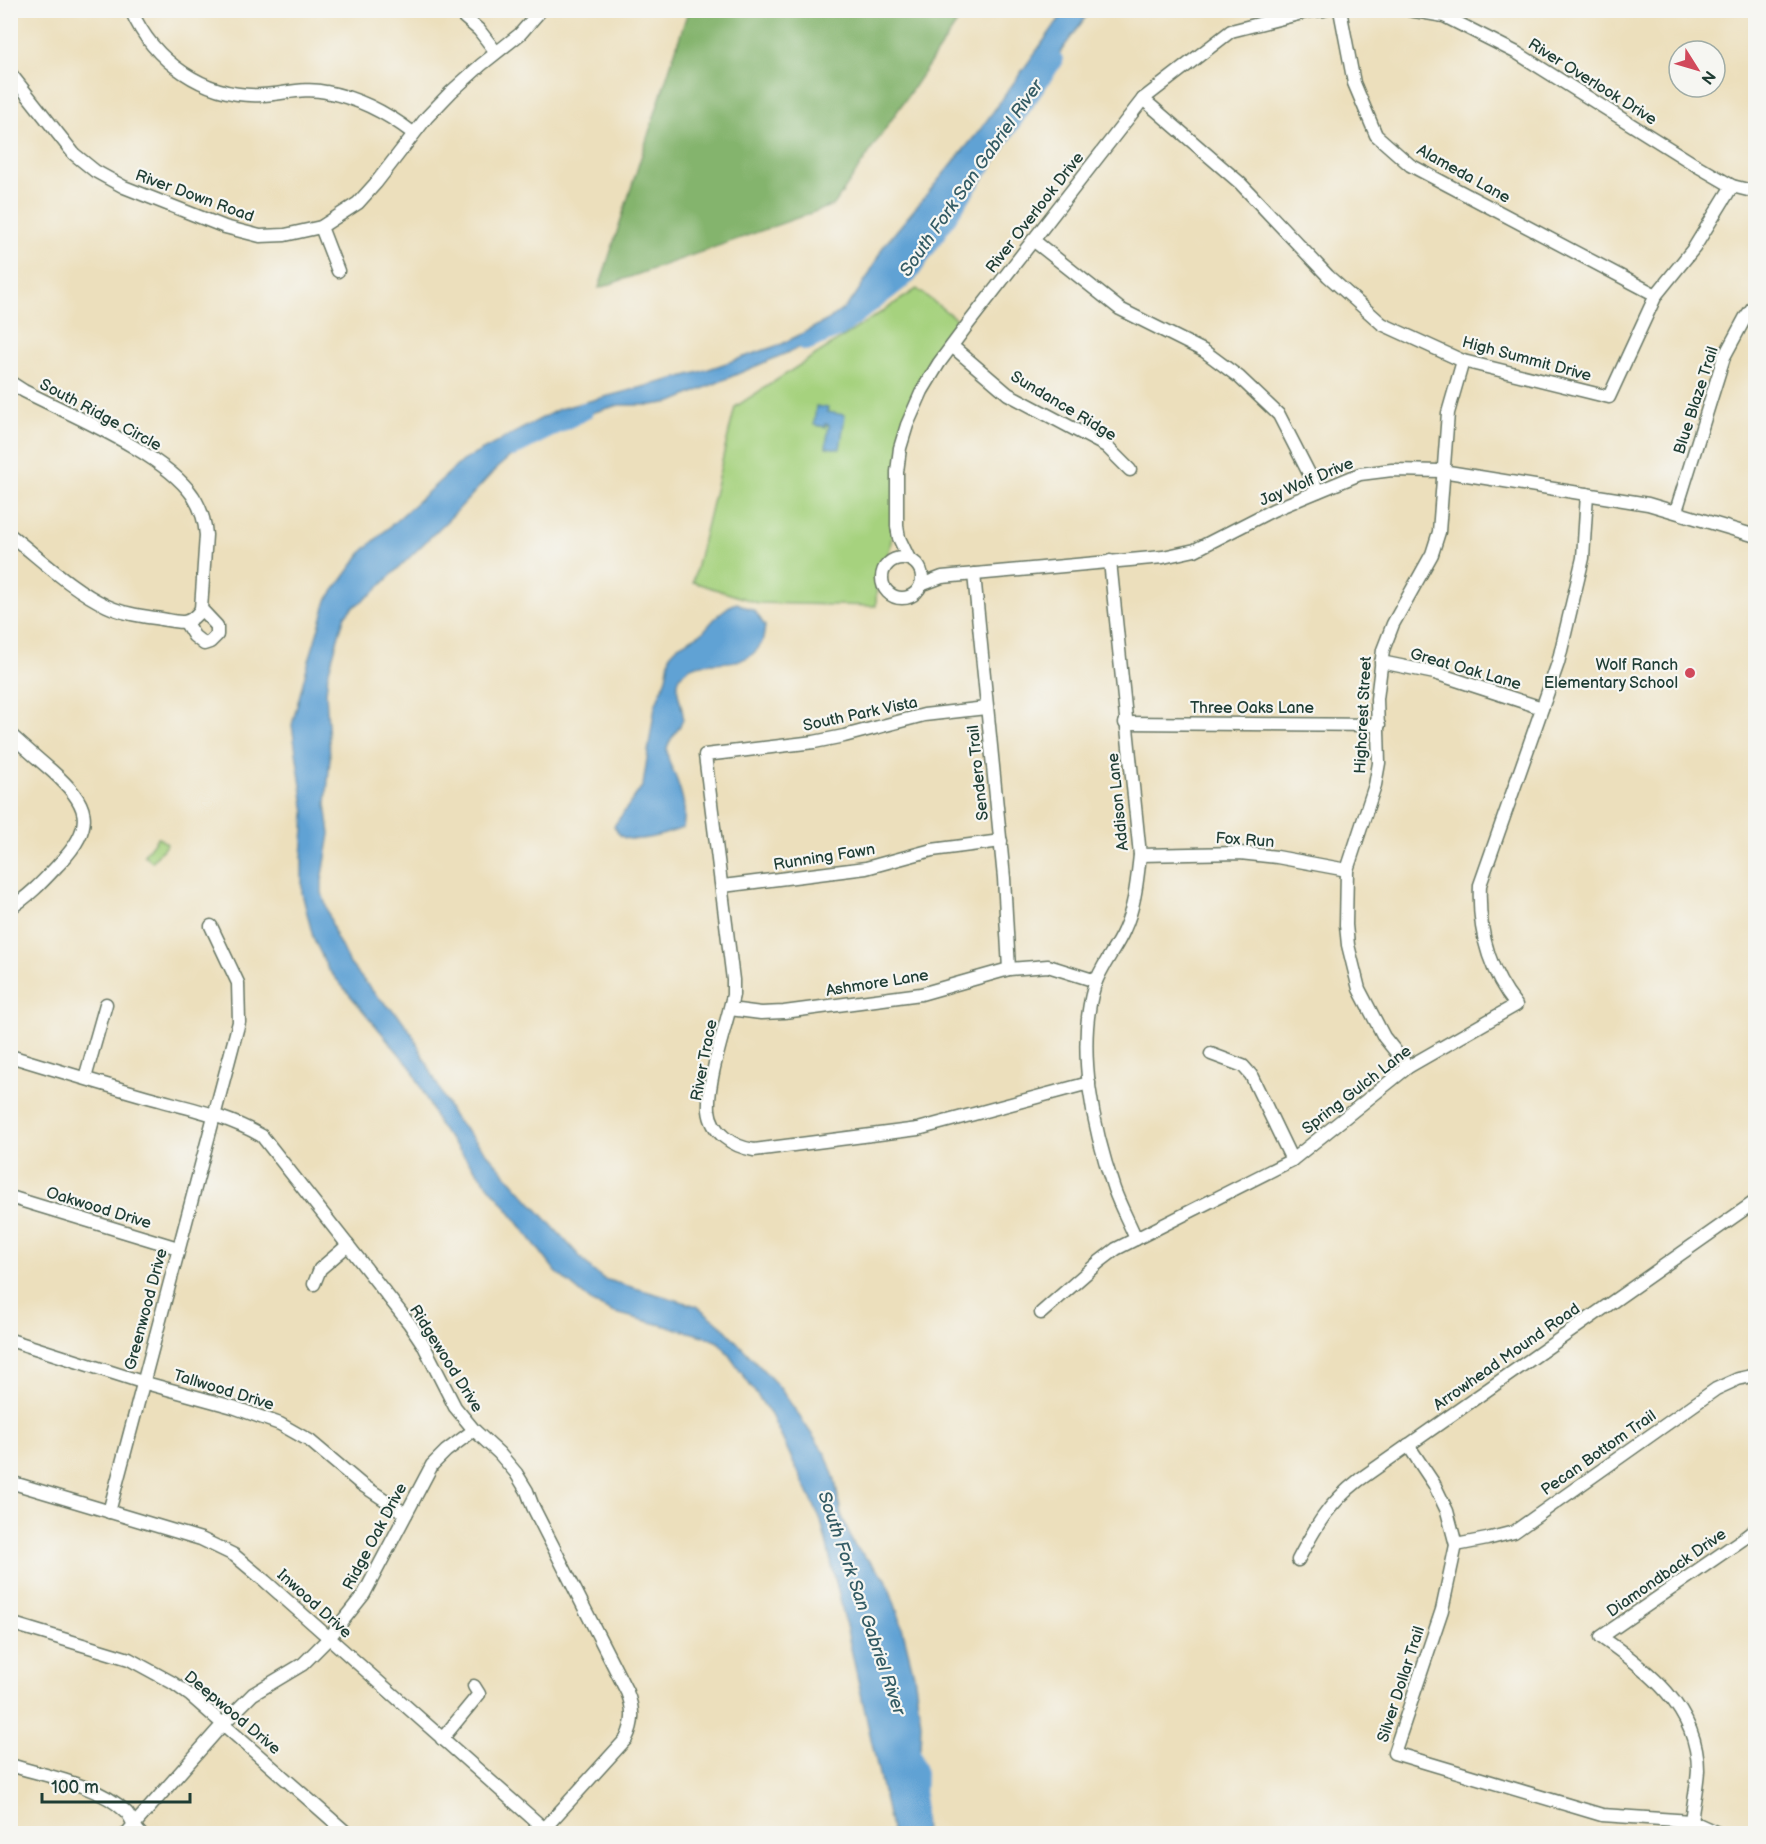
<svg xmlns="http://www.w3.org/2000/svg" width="1766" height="1844" font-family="'Balsamiq Sans',sans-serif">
	<rect width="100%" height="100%" fill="#f6f6f2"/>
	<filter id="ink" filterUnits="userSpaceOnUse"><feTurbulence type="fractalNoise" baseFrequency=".0167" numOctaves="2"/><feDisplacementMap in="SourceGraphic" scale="12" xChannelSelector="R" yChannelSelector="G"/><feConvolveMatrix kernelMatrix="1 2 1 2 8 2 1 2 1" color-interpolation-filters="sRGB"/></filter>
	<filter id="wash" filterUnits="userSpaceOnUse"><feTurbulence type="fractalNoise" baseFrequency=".008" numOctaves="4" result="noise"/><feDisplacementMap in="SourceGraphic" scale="24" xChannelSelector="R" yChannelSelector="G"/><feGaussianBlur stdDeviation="1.35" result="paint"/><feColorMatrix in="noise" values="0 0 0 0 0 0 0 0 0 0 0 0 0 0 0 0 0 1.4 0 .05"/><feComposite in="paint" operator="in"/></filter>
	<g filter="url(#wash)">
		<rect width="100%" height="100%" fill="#ecdfbc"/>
		<!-- green -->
		<g fill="#a6d27e" stroke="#628859" stroke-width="1.5">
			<path d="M917 289 960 322 934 359 912 399 890 548 886 561 877 574 876 606 758 603 693 582 735 407Z"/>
			<path d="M158 837 167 844 152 862 144 855Z"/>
		</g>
		<!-- forest -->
		<path fill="#84b46d" stroke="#527850" stroke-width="1.5" d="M688 11H965L834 205 599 288Z"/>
		<!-- water -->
		<g fill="#61a2d4" stroke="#407084" stroke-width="1.5">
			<path d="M1065 11H1090L1017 112 943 222 902 273 865 311 803 346 672 402 652 405H619L557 423 535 435 497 468 455 513 373 593 351 609 345 616 340 631 328 674 326 693 330 758 326 804 330 834 322 881V893L336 937 350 964 375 994 400 1017 412 1034 453 1116 592 1270 604 1279 697 1306 721 1325 780 1388 826 1455 835 1480 841 1514 854 1545 886 1579 900 1619 914 1675 921 1723 920 1747 914 1766 913 1774 923 1807 925 1833H892L840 1599 821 1520 771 1415 724 1348 718 1342 704 1336 612 1312 592 1302 556 1272 503 1203 440 1127 412 1069 328 969 313 937 302 893V857L305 813 292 725 306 671 327 600 363 551 462 461 559 409 700 372 782 344 828 320 843 309 853 299 868 276 883 247 980 130Z"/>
			<path d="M816 406 828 408 827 412 845 415 840 449 826 447 829 425 825 424V427L814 425Z"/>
			<path d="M737 603 755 611 765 626C764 631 764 639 761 644 743 677 696 650 680 677 673 689 683 704 683 717 683 728 668 738 667 749 667 759 671 767 675 775 682 794 687 809 683 828 669 833 636 844 623 837 618 835 617 831 614 826L643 785 655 706 666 678 670 655 678 646 702 633 719 614 731 605Z"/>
		</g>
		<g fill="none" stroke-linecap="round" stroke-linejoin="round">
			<!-- river -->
			<g stroke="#61a2d4" stroke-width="18">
				<path d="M806 342 839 328 909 274 1054 60"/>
				<path d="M512 448 584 411"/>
				<path d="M908 1741 917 1771 915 1834"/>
			</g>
		</g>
	</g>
	<g filter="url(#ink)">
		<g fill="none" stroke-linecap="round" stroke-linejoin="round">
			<!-- minor casing -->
			<g stroke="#677664" stroke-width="15">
				<g id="minor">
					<path d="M131 10C153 61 205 98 262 95 284 94 305 87 326 92 359 98 387 113 413 133"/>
					<path d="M456 10 479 30 496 52"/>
					<path d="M1340 10 1354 83 1376 135 1410 165 1656 295"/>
					<path d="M1409 10 1444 16 1517 53 1694 164 1732 186 1756 192"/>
					<path d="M10 73 74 154 95 171 124 187 225 227 260 236 285 235 321 227 358 203 376 183 427 117 451 92 481 65 520 34 541 10"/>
					<path d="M1143 99 1240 183 1328 276 1382 324 1463 361 1609 397 1656 295 1694 248 1732 186"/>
					<path d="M321 227 338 271"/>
					<path d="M1033 240 1120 309 1204 351 1239 377 1279 415 1318 491"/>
					<path d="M952 346 1008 394 1106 446 1130 470"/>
					<path d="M10 382 24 391C71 415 164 453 193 496 200 507 205 522 206 535L201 609C189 627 179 622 161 619 142 616 124 614 107 606 71 589 41 559 10 535"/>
					<path d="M1676 511 1724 357 1745 318 1756 303"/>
					<circle cx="902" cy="578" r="20"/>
					<path d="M909 559 899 538 897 526V472L900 448 907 425 922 391 939 363 968 324 1143 99 1231 31 1310 11 1324 10"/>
					<path d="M1110 561 1140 855C1137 881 1135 906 1124 930 1116 949 1100 967 1094 987 1076 1049 1093 1128 1114 1189 1120 1206 1129 1222 1136 1239"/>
					<path d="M974 574 1004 878 1009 969"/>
					<path d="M921 585 942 577 1163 557 1195 550 1273 510 1360 474 1392 470 1442 471 1648 504 1756 536"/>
					<path d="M186 623 194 636 204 644 210 642 217 635V626L201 609"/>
					<path d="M1381 662 1435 673 1542 708"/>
					<path d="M986 708 924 715 844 736 814 742 705 755 733 980V995C726 1027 707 1079 709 1110 711 1133 734 1147 754 1150L918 1129 1089 1083"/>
					<path d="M1125 723 1379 725"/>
					<path d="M10 734C24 747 38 759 52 771 88 803 97 824 61 862 45 879 30 896 10 908"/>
					<path d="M1140 855 1240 853 1277 857 1347 870"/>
					<path d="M723 886 866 868 932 850 1001 841"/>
					<path d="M730 1009 761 1013 784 1012 921 994 1009 969 1048 966 1096 981"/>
					<path d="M1211 1054 1243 1066 1251 1075 1292 1160"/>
					<path d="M10 1056C56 1070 102 1084 148 1097 187 1108 226 1115 262 1136L409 1323 423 1344 455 1407 474 1430 499 1453 516 1473 527 1491 533 1507 627 1692C634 1709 634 1723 626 1739L544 1829"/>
					<path d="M1408 1067 1384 1037 1359 989 1348 945 1346 925 1347 870 1375 785 1379 763 1377 699 1383 650 1393 624 1432 554 1439 532 1448 413 1463 361"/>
					<path d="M85 1078 106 1004"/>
					<path d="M10 1197 178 1248"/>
					<path d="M314 1284 320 1269 348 1245"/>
					<path d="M1041 1313 1099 1262 1116 1249 1292 1160 1408 1067 1516 1005C1488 970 1478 930 1480 885L1558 663 1583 558 1587 494"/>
					<path d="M10 1340 142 1382 233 1407 280 1424 310 1441 361 1484 406 1514"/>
					<path d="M1408 1445 1434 1484 1447 1511 1456 1545 1442 1610 1394 1753 1602 1815 1691 1821 1720 1834"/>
					<path d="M10 1482 201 1539 234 1555 265 1581 549 1833"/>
					<path d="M109 1512 239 1022 238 983 211 926"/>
					<path d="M1456 1545 1487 1539 1514 1532 1716 1389 1738 1379 1756 1375"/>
					<path d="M1298 1560C1316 1526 1328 1504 1359 1480L1756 1201"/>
					<path d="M10 1623 129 1659 173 1683 191 1696 348 1834"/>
					<path d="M442 1739 479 1694 474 1686"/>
					<path d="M10 1765C45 1776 99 1785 125 1811 132 1817 132 1826 141 1834"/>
					<path d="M1691 1821C1693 1805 1697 1787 1698 1770 1698 1708 1647 1669 1601 1637L1743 1539 1756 1529"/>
					<path d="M126 1834 223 1724 253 1694 303 1664 329 1638 364 1594 432 1465 446 1451 474 1430"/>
				</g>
			</g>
			<!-- minor -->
			<use href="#minor" stroke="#fff" stroke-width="12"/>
		</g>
	</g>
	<!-- markers -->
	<circle fill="#d1495b" stroke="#f6f6f2" stroke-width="2" cx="1690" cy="673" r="6"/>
	<g text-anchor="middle" stroke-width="4.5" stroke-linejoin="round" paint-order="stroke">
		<!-- street labels -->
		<g font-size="16" fill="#1f3d34" stroke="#f6f6f2">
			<text transform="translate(1593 81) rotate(32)" y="6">River Overlook Drive</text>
			<text transform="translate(1464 173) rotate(29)" y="6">Alameda Lane</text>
			<text transform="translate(195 195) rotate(20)" y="6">River Down Road</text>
			<text transform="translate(1034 212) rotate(-52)" y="6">River Overlook Drive</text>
			<text transform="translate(1527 358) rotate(15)" y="6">High Summit Drive</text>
			<text transform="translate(1695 400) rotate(-72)" y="6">Blue Blaze Trail</text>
			<text transform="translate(1064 405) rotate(31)" y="6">Sundance Ridge</text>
			<text transform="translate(101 414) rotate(28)" y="6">South Ridge Circle</text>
			<text transform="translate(1306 481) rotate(-23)" y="6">Jay Wolf Drive</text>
			<text transform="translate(1466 668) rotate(16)" y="6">Great Oak Lane</text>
			<text x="1252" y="713">Three Oaks Lane</text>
			<text transform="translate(860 713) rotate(-12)" y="6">South Park Vista</text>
			<text transform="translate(1362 715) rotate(-87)" y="6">Highcrest Street</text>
			<text transform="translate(977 773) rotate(-96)" y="6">Sendero Trail</text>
			<text transform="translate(1117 802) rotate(-96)" y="6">Addison Lane</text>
			<text transform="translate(1245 839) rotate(4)" y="6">Fox Run</text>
			<text transform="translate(824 856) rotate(-9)" y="6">Running Fawn</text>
			<text transform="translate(877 982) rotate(-9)" y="6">Ashmore Lane</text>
			<text transform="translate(703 1060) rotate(-79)" y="6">River Trace</text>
			<text transform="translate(1356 1089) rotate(-38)" y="6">Spring Gulch Lane</text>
			<text transform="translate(99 1207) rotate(17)" y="6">Oakwood Drive</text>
			<text transform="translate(145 1309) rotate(-75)" y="6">Greenwood Drive</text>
			<text transform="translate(1506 1356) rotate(-35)" y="6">Arrowhead Mound Road</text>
			<text transform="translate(447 1358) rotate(58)" y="6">Ridgewood Drive</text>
			<text transform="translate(224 1389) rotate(17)" y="6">Tallwood Drive</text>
			<text transform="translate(1598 1452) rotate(-35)" y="6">Pecan Bottom Trail</text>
			<text transform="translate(374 1536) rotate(-62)" y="6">Ridge Oak Drive</text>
			<text transform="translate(1666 1572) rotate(-35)" y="6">Diamondback Drive</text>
			<text transform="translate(315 1603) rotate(42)" y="6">Inwood Drive</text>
			<text transform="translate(1400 1684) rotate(-72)" y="6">Silver Dollar Trail</text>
			<text transform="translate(233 1712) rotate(40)" y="6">Deepwood Drive</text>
		</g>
		<!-- poi labels -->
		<g font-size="16" fill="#1f3d34" stroke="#f6f6f2" text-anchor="end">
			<text x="1678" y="670">Wolf Ranch<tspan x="1678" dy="18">Elementary School</tspan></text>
		</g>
		<!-- water labels -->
		<g font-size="18" font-style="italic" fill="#335b64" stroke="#f6f6f2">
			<text transform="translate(971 178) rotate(-55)" y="6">South Fork San Gabriel River</text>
			<text transform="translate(862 1603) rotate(71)" y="6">South Fork San Gabriel River</text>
		</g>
	</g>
	<!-- margin -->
	<rect width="1766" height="1844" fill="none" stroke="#f6f6f2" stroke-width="36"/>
	<!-- north arrow -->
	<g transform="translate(1697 69) rotate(127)"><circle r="28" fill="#f6f6f2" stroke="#a0aca6" stroke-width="1.5"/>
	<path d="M0-4.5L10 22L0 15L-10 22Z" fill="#d1495b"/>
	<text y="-9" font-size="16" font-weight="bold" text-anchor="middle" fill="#1f3d34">N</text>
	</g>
	<!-- scale -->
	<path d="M42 1793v9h148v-9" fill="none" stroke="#1f3d34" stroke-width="3"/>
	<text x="51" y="1793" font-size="18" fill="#1f3d34" stroke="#f6f6f2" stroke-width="4.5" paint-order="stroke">100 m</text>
</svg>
